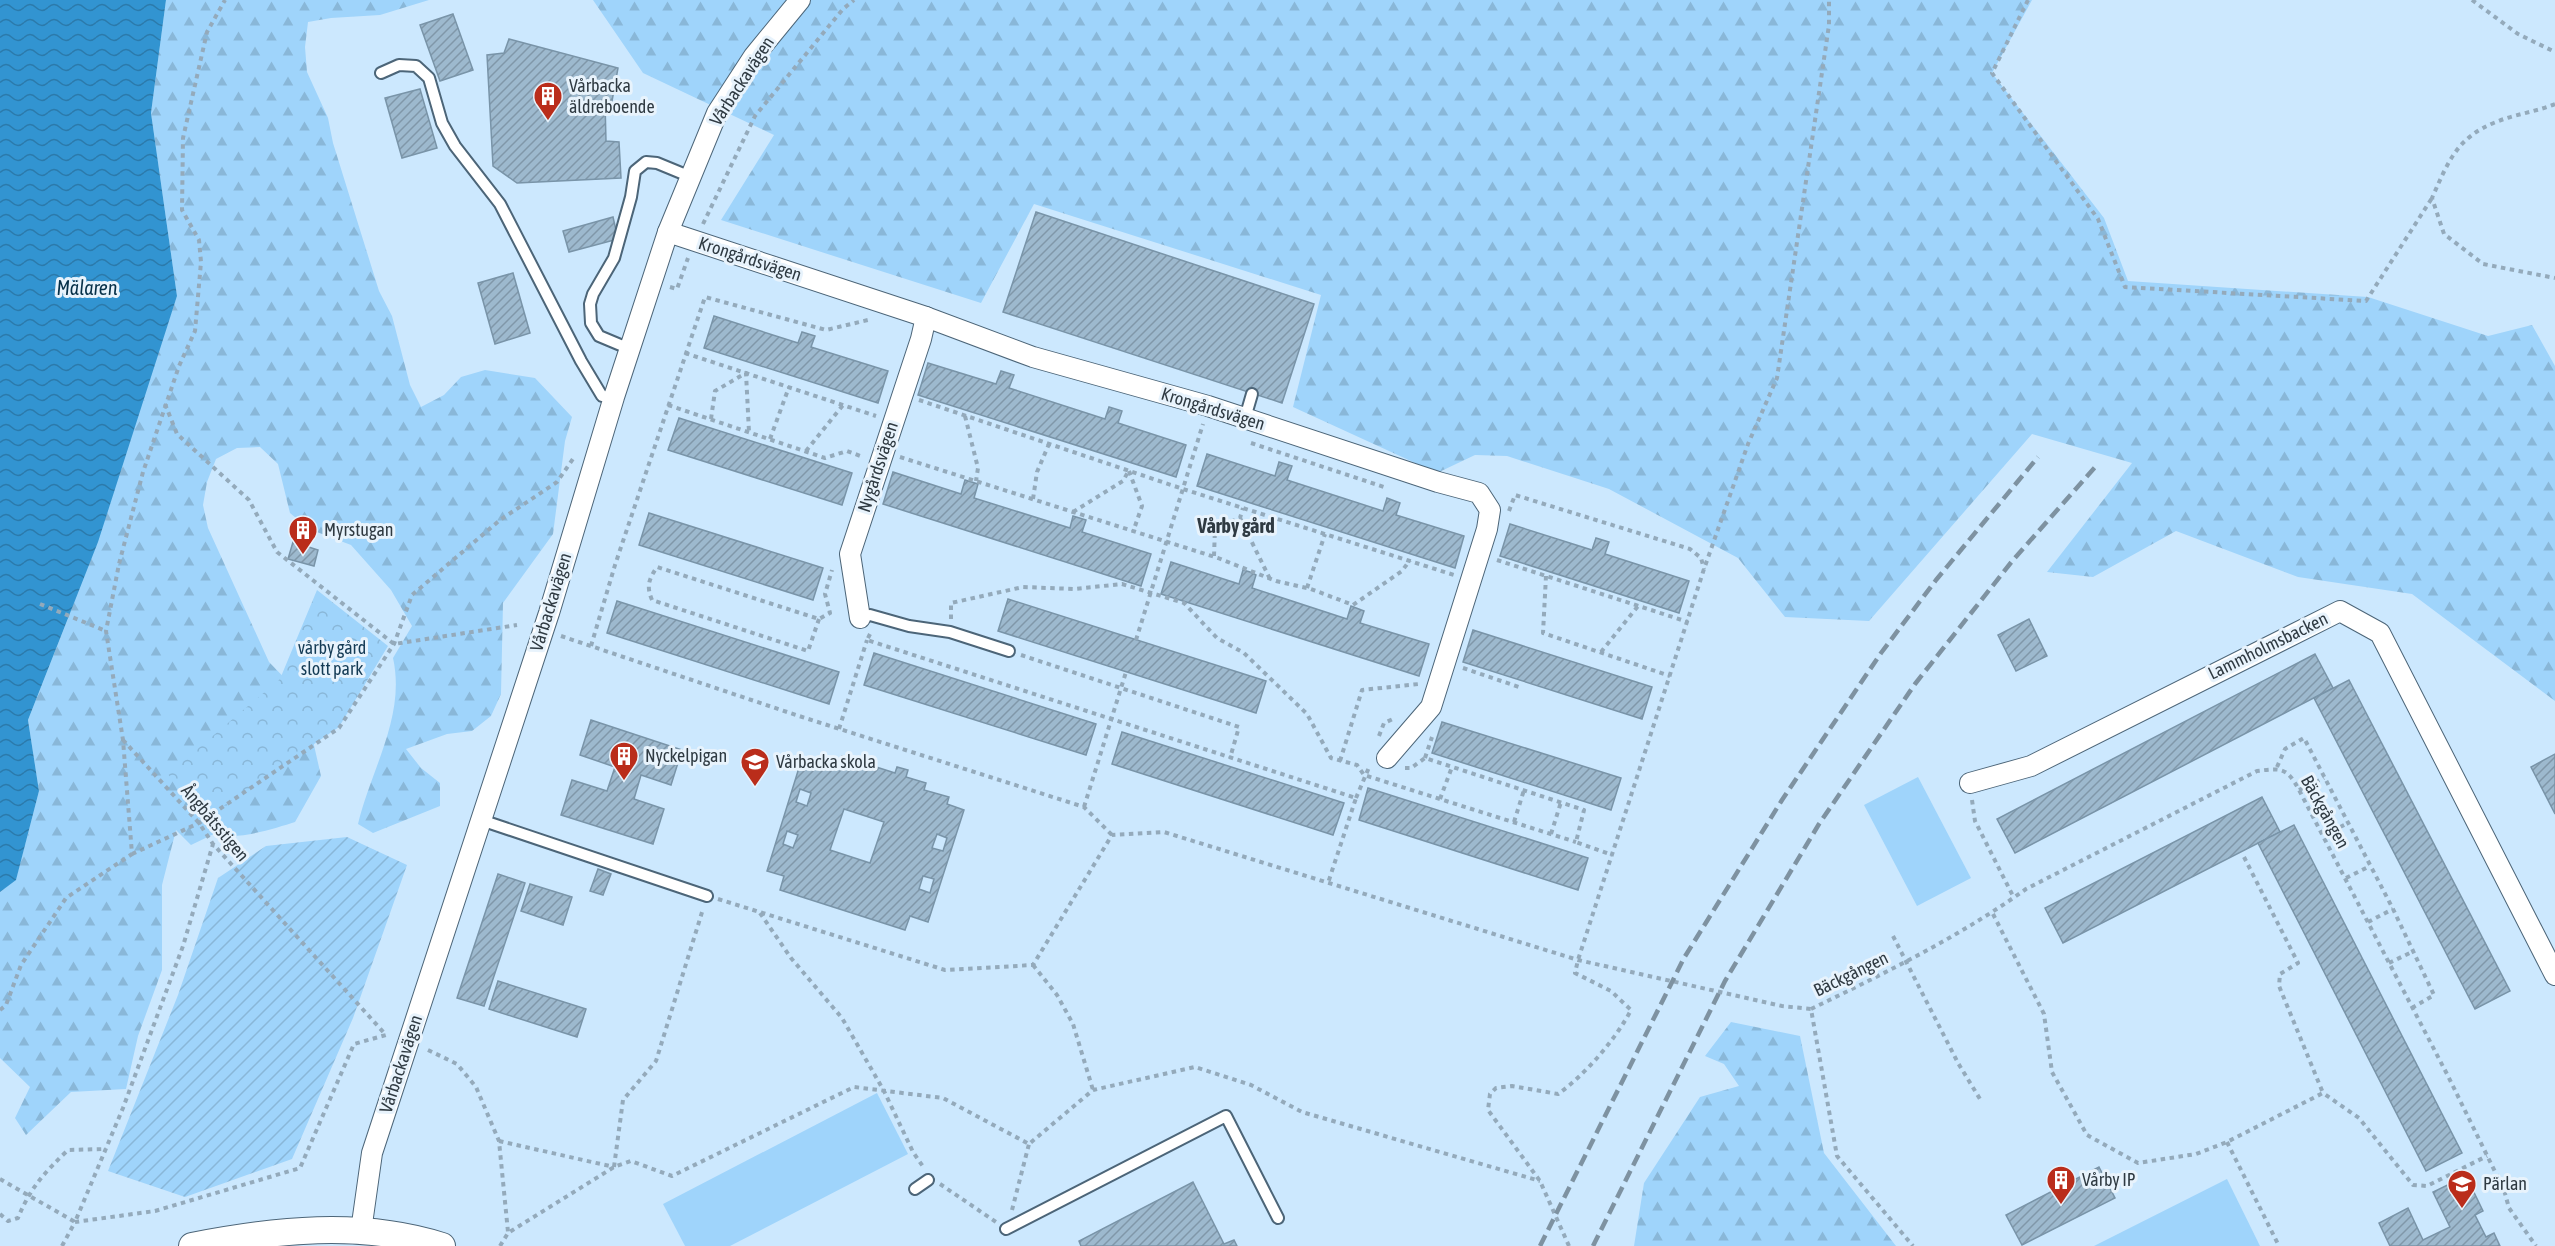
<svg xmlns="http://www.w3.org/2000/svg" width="2555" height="1246" font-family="'Asap Condensed',sans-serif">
	<defs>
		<pattern id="forest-firs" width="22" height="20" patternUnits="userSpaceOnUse" patternTransform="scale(1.5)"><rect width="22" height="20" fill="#9fd4fb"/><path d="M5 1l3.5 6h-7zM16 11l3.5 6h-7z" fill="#89b7d8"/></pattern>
		<pattern id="park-crowns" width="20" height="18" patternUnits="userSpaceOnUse" patternTransform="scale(1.5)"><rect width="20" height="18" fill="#9fd4fb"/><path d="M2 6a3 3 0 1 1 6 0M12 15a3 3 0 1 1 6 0" fill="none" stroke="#89b7d8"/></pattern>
		<pattern id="garden-furrows" width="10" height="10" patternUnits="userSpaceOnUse" patternTransform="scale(1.5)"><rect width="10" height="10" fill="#9fd4fb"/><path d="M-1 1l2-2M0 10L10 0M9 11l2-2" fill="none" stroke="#89b7d8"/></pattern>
		<pattern id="water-waves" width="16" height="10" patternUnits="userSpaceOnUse" patternTransform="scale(1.5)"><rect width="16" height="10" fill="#3294d1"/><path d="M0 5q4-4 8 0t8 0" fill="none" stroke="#2b7aab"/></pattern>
		<pattern id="building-hatch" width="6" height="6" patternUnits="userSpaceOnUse" patternTransform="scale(1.5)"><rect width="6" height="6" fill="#9db9ce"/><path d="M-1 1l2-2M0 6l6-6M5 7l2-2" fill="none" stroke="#8097a9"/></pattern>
	</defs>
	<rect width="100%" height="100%" fill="#cce8fe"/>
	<!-- forest -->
	<g fill="url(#forest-firs)">
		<path d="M166 0H429L380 15 331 18 308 22 305 47 307 72 328 118 333 143 379 291 392 316 410 385 421 407 444 395 461 377 485 370 535 378 572 417 565 441 553 534 503 603 501 694 491 716 472 731 447 734 406 749 421 768 440 783V806L373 833 358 824C371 769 406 716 393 658L412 626 391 590 351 545 309 529 290 513 278 464 260 447 237 448 216 459 207 482 203 505 208 528 269 662 303 697 321 776 295 822C276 828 234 842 216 833L191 845 176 830 162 885V970L138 1036 126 1089 71 1092 26 1135 15 1118 30 1087 0 1058V892L16 879 39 791 28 720 69 616 177 296 151 113Z"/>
		<path d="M593 0H2032L1992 73 2104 218 2128 281 2368 297 2488 336 2532 325 2555 366V701L2412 594 2298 577 2176 531 2093 577 2047 572 2132 463 2032 434 1869 621 1785 617 1738 558 1609 489 1507 456 1475 455 1437 473 1293 407 1321 295 1034 204 981 303 721 220 774 135 643 73Z"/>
		<path d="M1731 1022 1800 1036 1824 1153 1896 1246H1634L1644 1183 1700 1097 1739 1086 1724 1064 1705 1056Z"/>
	</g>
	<!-- park -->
	<path fill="url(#park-crowns)" d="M317 590 388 646 339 727 200 822 168 774 280 679Z"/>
	<!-- garden -->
	<path fill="url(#garden-furrows)" d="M347 837 407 865 353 1018 292 1159 185 1197 108 1171 178 995 218 878 266 846Z"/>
	<!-- pitch -->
	<g fill="#9fd4fb">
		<path d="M1918 777 1971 878 1917 906 1864 805Z"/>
		<path d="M877 1093 908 1154 730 1246H685L663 1204Z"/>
		<path d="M2227 1179 2260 1246H2094Z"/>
	</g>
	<!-- water -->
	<path fill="url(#water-waves)" d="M0 0H166L151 113 177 296 98 542 28 720 39 791 16 880 0 892Z"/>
	<!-- building -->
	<g fill="url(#building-hatch)" stroke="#7994a8" stroke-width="1.5" fill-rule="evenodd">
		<path d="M453 14 473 70 440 81 420 25Z"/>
		<path d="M509 39 618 68 612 101 605 102 606 141 619 142 621 178 517 183 493 166 487 55 504 53Z"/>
		<path d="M420 89 437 148 402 158 385 98Z"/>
		<path d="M1036 212 1314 304 1282 403 1003 312Z"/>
		<path d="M613 217 618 239 569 252 563 231Z"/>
		<path d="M513 273 530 333 495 344 478 283Z"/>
		<path d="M714 316 798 343 802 332 815 336 811 347 888 371 878 403 704 348Z"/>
		<path d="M928 363 996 384 1001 371 1014 375 1009 388 1105 419 1109 407 1122 411 1118 423 1186 445 1176 477 918 395Z"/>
		<path d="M679 418 852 473 842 505 668 450Z"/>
		<path d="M1207 454 1275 476 1279 462 1292 466 1287 480 1383 511 1387 498 1400 503 1396 515 1464 536 1455 568 1197 486Z"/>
		<path d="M893 472 961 494 965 480 978 484 974 498 1070 528 1073 516 1086 520 1082 532 1151 554 1141 586 883 504Z"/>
		<path d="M649 513 823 568 813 600 639 545Z"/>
		<path d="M1510 524 1592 550 1596 538 1609 542 1605 554 1689 581 1679 613 1500 556Z"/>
		<path d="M293 542 318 550 314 566 288 559Z"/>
		<path d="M1171 562 1239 584 1243 570 1250 572 1256 575 1252 588 1347 619 1351 606 1364 611 1360 623 1429 644 1419 676 1161 594Z"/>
		<path d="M1008 599 1266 681 1256 713 998 631Z"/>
		<path d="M617 601 839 672 829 704 607 633Z"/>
		<path d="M2029 619 2047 656 2016 671 1998 635Z"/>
		<path d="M1473 630 1652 687 1642 719 1463 662Z"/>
		<path d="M874 653 1096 724 1086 755 864 685Z"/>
		<path d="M2315 654 2333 688 2015 853 1997 819Z"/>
		<path d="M2349 680 2510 991 2475 1009 2314 698Z"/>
		<path d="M591 720 682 750 671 785 641 775 634 799 664 809 653 844 561 815 572 780 607 791 615 767 580 755Z"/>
		<path d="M1442 722 1621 778 1611 810 1432 753Z"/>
		<path d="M1122 732 1344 803 1333 835 1112 764Z"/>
		<path d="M2555 754V814L2531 767Z"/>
		<path d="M842 756 895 773 897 767 908 770 906 777 926 783 924 790 949 797 947 804 964 810 928 922 910 916 905 930 780 890 784 876 767 871 802 758 821 764 823 757 839 762ZM800 789 811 793 807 806 796 802ZM844 809 884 822 870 863 830 850ZM787 831 798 835 793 848 783 844ZM937 834 947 838 943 851 932 848ZM923 876 934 879 930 893 919 889Z"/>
		<path d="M1368 788 1588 858 1578 890 1359 820Z"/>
		<path d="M2262 797 2280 832 2063 943 2045 908Z"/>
		<path d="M2294 825 2462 1153 2426 1171 2258 843Z"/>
		<path d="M598 869 611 874 603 895 590 891Z"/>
		<path d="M498 874 525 883 484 1006 457 998Z"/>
		<path d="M530 884 572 897 563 925 521 911Z"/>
		<path d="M498 981 586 1009 577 1037 489 1009Z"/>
		<path d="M2099 1167 2115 1198 2022 1245 2006 1215Z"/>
		<path d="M2466 1176 2483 1211 2475 1215 2486 1237 2494 1233 2500 1246H2390L2379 1223 2408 1208 2423 1240 2450 1227 2433 1192Z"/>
		<path d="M1193 1182 1224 1244 1234 1240 1237 1246H1081L1079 1241Z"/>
	</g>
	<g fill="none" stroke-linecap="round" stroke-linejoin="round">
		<!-- service casing -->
		<g stroke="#4c6578" stroke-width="14">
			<g id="service">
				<path d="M381 73 399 65 416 66 429 78 442 123 455 146 500 204 581 361 602 396 614 397"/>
				<path d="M630 349 599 336 591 323 590 304 593 294 614 258 631 197 635 171 646 162 657 163 691 177"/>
				<path d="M1245 418 1252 394"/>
				<path d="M860 618 870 615 909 626 950 632 1009 651"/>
				<path d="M481 820 707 896"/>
				<path d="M915 1189 928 1180"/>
				<path d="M1006 1229 1226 1116 1278 1218"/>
			</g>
		</g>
		<!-- minor casing -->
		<g stroke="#4c6578" stroke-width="22">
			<g id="minor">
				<path d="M668 232 926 317 1033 357 1208 406 1438 482 1479 493 1490 510 1487 529 1431 707 1387 758"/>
				<path d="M860 618 850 554 921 339 926 317"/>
				<path d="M1970 783 2031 766 2340 611 2380 633 2555 975"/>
				<path d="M361 1231 372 1153 549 613 614 397 668 232 717 113 754 56 800 0"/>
			</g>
		</g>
		<!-- tertiary casing -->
		<g stroke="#4c6578" stroke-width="28">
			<path id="tertiary" d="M192 1246C274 1230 361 1220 442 1246"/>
		</g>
		<!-- path -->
		<g stroke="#94aabb" stroke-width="4" stroke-dasharray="4.5 4.5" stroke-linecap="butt">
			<path d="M2028 0 1992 73 2098 219 2125 287 2366 301 2432 198"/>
			<path d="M2472 0 2518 34 2555 52"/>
			<path d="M2555 104C2536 112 2515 114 2496 122 2457 137 2448 162 2432 198L2444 234 2483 264 2555 278"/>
			<path d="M703 224 755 116 843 9 854 0"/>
			<path d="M670 287 677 289 688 258"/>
			<path d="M685 353 876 416"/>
			<path d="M919 400 1183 489 1454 575"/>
			<path d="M165 404 177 434 249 500 277 552 394 644 517 625"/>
			<path d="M668 405 825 458 847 451 863 457"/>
			<path d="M965 416 978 468 976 481"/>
			<path d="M711 419 715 391 746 373 749 432"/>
			<path d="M770 439 789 387"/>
			<path d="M1251 443 1387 488"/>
			<path d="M806 451 843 405"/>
			<path d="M900 457 1218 558 1276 581 1311 589 1353 605 1402 571 1410 560"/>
			<path d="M1129 471 1142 506 1133 532"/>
			<path d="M1033 499 1037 472 1049 444"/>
			<path d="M1509 511 1515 495 1690 549 1701 558 1704 569"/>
			<path d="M1073 512 1123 481 1129 470"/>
			<path d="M1240 518 1270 579"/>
			<path d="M1214 556 1215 528 1240 518 1243 508"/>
			<path d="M1497 560 1688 622"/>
			<path d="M1546 576 1543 633 1670 676"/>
			<path d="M1307 588 1325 534"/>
			<path d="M40 604 106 631"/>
			<path d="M819 619 808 651 652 600C646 586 649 579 657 567L819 619 830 613 825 594 832 570"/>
			<path d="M951 619V603L1023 587 1074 589 1122 584 1184 603 1217 638 1244 653 1307 714 1331 758 1357 765 1364 775 1576 842"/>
			<path d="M870 634 867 640 1356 798 1328 883"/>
			<path d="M561 636 799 716 1084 807 1112 835"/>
			<path d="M1136 640 1203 424"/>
			<path d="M591 646 615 565 705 297 826 330 868 320"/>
			<path d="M1601 652 1638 606"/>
			<path d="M1021 655 1239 727 1230 758"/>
			<path d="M1463 668 1522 688"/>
			<path d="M839 729 867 640"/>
			<path d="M1379 736 1384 723 1395 718"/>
			<path d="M1425 758 1432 737"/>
			<path d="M1340 761 1362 690 1419 684"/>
			<path d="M2277 767 2285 749 2304 738 2393 909 2434 995 2412 1008"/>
			<path d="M1405 768H1411L1425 758 1584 810 1576 842 1612 855"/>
			<path d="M2299 790 2324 778"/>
			<path d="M1356 798 1370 765"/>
			<path d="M1440 799 1452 767"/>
			<path d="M1972 800 1975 821 2014 898"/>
			<path d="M1084 807 1126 672"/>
			<path d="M1514 822 1524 790"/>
			<path d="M1551 834 1561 802"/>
			<path d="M2324 835 2348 823"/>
			<path d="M132 854 199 823 339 728 394 644 412 595 500 520 557 482 575 456"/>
			<path d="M2244 857 2298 963 2280 974 2279 986 2323 1093"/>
			<path d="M2346 878 2370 866"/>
			<path d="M718 899 945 970 1033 965 1112 835 1164 832 1578 960 1782 1006 1811 1009 1837 1156 1913 1246"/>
			<path d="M760 913 791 958 842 1018 884 1091 913 1152 924 1168"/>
			<path d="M1993 914 2044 1014 2052 1072 2087 1135 2138 1163 2196 1154 2227 1142 2323 1093 2359 1118 2413 1185 2427 1186 2487 1156"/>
			<path d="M2368 922 2393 909"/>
			<path d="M1893 936 1958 1063 1980 1099"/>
			<path d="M2389 963 2414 951"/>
			<path d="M1033 965 1057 995 1073 1024 1093 1090"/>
			<path d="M1811 1009C1885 973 1959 937 2026 889L2257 771C2281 768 2287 767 2299 790L2448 1076 2504 1190 2509 1208 2536 1246"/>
			<path d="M0 1010 6 1005 21 965 66 898 132 854 123 740 106 631 119 564 143 472 179 366 195 331 201 262 199 240 182 210 183 138 207 32 225 0"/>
			<path d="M428 1050 457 1064 476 1087 499 1141 508 1232"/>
			<path d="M499 1141 614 1167"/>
			<path d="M2227 1142 2279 1246"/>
			<path d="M614 1167 623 1100 656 1061 703 909"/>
			<path d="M0 1179 75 1222 123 1108 183 946 213 844"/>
			<path d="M940 1184 996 1222"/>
			<path d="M1012 1210 1029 1144"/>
			<path d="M0 1214 8 1221 18 1218C30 1188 45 1172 68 1150L106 1149"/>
			<path d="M62 1246 75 1222 155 1211 300 1168 354 1044 386 1035 213 844 199 823 123 740"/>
			<path d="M500 1246 508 1233 614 1167 631 1161 672 1176 854 1087 943 1098 1029 1144 1093 1090 1195 1067 1251 1085 1302 1112 1540 1181"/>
			<path d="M1569 1246 1540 1181 1488 1110 1490 1094 1496 1088 1512 1086 1558 1094C1585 1075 1616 1039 1631 1010L1611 991 1575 973 1578 960 1704 569 1748 444 1777 378 1829 25V0"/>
		</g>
		<!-- service -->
		<use href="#service" stroke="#fff" stroke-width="10"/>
		<!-- minor -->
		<use href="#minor" stroke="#fff" stroke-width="20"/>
		<!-- tertiary -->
		<use href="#tertiary" stroke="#fff" stroke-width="26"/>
		<!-- rail -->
		<g stroke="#7e92a1" stroke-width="4.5" stroke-dasharray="12 6" stroke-linecap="butt">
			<path d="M1540 1246 1684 958 1782 800 1881 653 1936 580 2038 457"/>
			<path d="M1593 1246 1725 981 1819 824 1915 684 2013 560 2096 466"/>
		</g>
	</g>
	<!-- icons -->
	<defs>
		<g id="building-pin" transform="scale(1.5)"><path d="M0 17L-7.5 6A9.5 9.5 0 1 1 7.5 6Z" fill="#ba2d1b" stroke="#e8f3fc"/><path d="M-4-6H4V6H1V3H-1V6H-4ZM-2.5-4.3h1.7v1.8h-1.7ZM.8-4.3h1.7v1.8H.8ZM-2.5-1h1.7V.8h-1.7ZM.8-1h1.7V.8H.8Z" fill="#fff"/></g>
		<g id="school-pin" transform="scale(1.5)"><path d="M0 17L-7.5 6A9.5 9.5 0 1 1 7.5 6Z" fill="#ba2d1b" stroke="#e8f3fc"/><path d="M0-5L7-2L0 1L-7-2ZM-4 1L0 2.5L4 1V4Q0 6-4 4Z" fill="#fff"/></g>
	</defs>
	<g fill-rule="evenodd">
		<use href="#building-pin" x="548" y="96"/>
		<use href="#building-pin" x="303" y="530"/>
		<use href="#building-pin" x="624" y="756"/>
		<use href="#school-pin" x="755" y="762"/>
		<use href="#building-pin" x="2061" y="1180"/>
		<use href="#school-pin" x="2462" y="1184"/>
	</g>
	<g text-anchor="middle" stroke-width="6" stroke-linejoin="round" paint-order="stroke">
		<!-- street labels -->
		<g font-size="18" fill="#2f3a42" stroke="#e8f3fc">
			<text transform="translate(742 81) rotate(-57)" y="6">Vårbackavägen</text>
			<text transform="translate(750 259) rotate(18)" y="6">Krongårdsvägen</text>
			<text transform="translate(1213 409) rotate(17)" y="6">Krongårdsvägen</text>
			<text transform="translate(878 467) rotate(-72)" y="6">Nygårdsvägen</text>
			<text transform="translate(551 602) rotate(-73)" y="6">Vårbackavägen</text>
			<text transform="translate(2268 646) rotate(-26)" y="6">Lammholmsbacken</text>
			<text transform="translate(2325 812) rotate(61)" y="6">Bäckgången</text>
			<text transform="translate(215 823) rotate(50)" y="6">Ångbåtsstigen</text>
			<text transform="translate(1851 974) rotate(-26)" y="6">Bäckgången</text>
			<text transform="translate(401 1064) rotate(-72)" y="6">Vårbackavägen</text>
		</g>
		<!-- poi labels -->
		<g font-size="18" fill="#2f3a42" stroke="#e8f3fc" text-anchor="start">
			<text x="569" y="92">Vårbacka<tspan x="569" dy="21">äldreboende</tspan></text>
			<text x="324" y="536">Myrstugan</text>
			<text x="645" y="762">Nyckelpigan</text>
			<text x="776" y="768">Vårbacka skola</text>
			<text x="2082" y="1186">Vårby IP</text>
			<text x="2483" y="1190">Pärlan</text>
		</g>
		<!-- park labels -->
		<g font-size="18" fill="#143b55" stroke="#e8f3fc">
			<text x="332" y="654">vårby gård<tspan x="332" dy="21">slott park</tspan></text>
		</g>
		<!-- water labels -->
		<g font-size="20" font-style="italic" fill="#063048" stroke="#e8f3fc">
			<text x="87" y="295">Mälaren</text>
		</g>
		<!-- neighbourhood labels -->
		<g font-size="20" font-weight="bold" fill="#2f3a42" stroke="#e8f3fc">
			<text x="1236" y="533">Vårby gård</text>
		</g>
	</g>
</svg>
